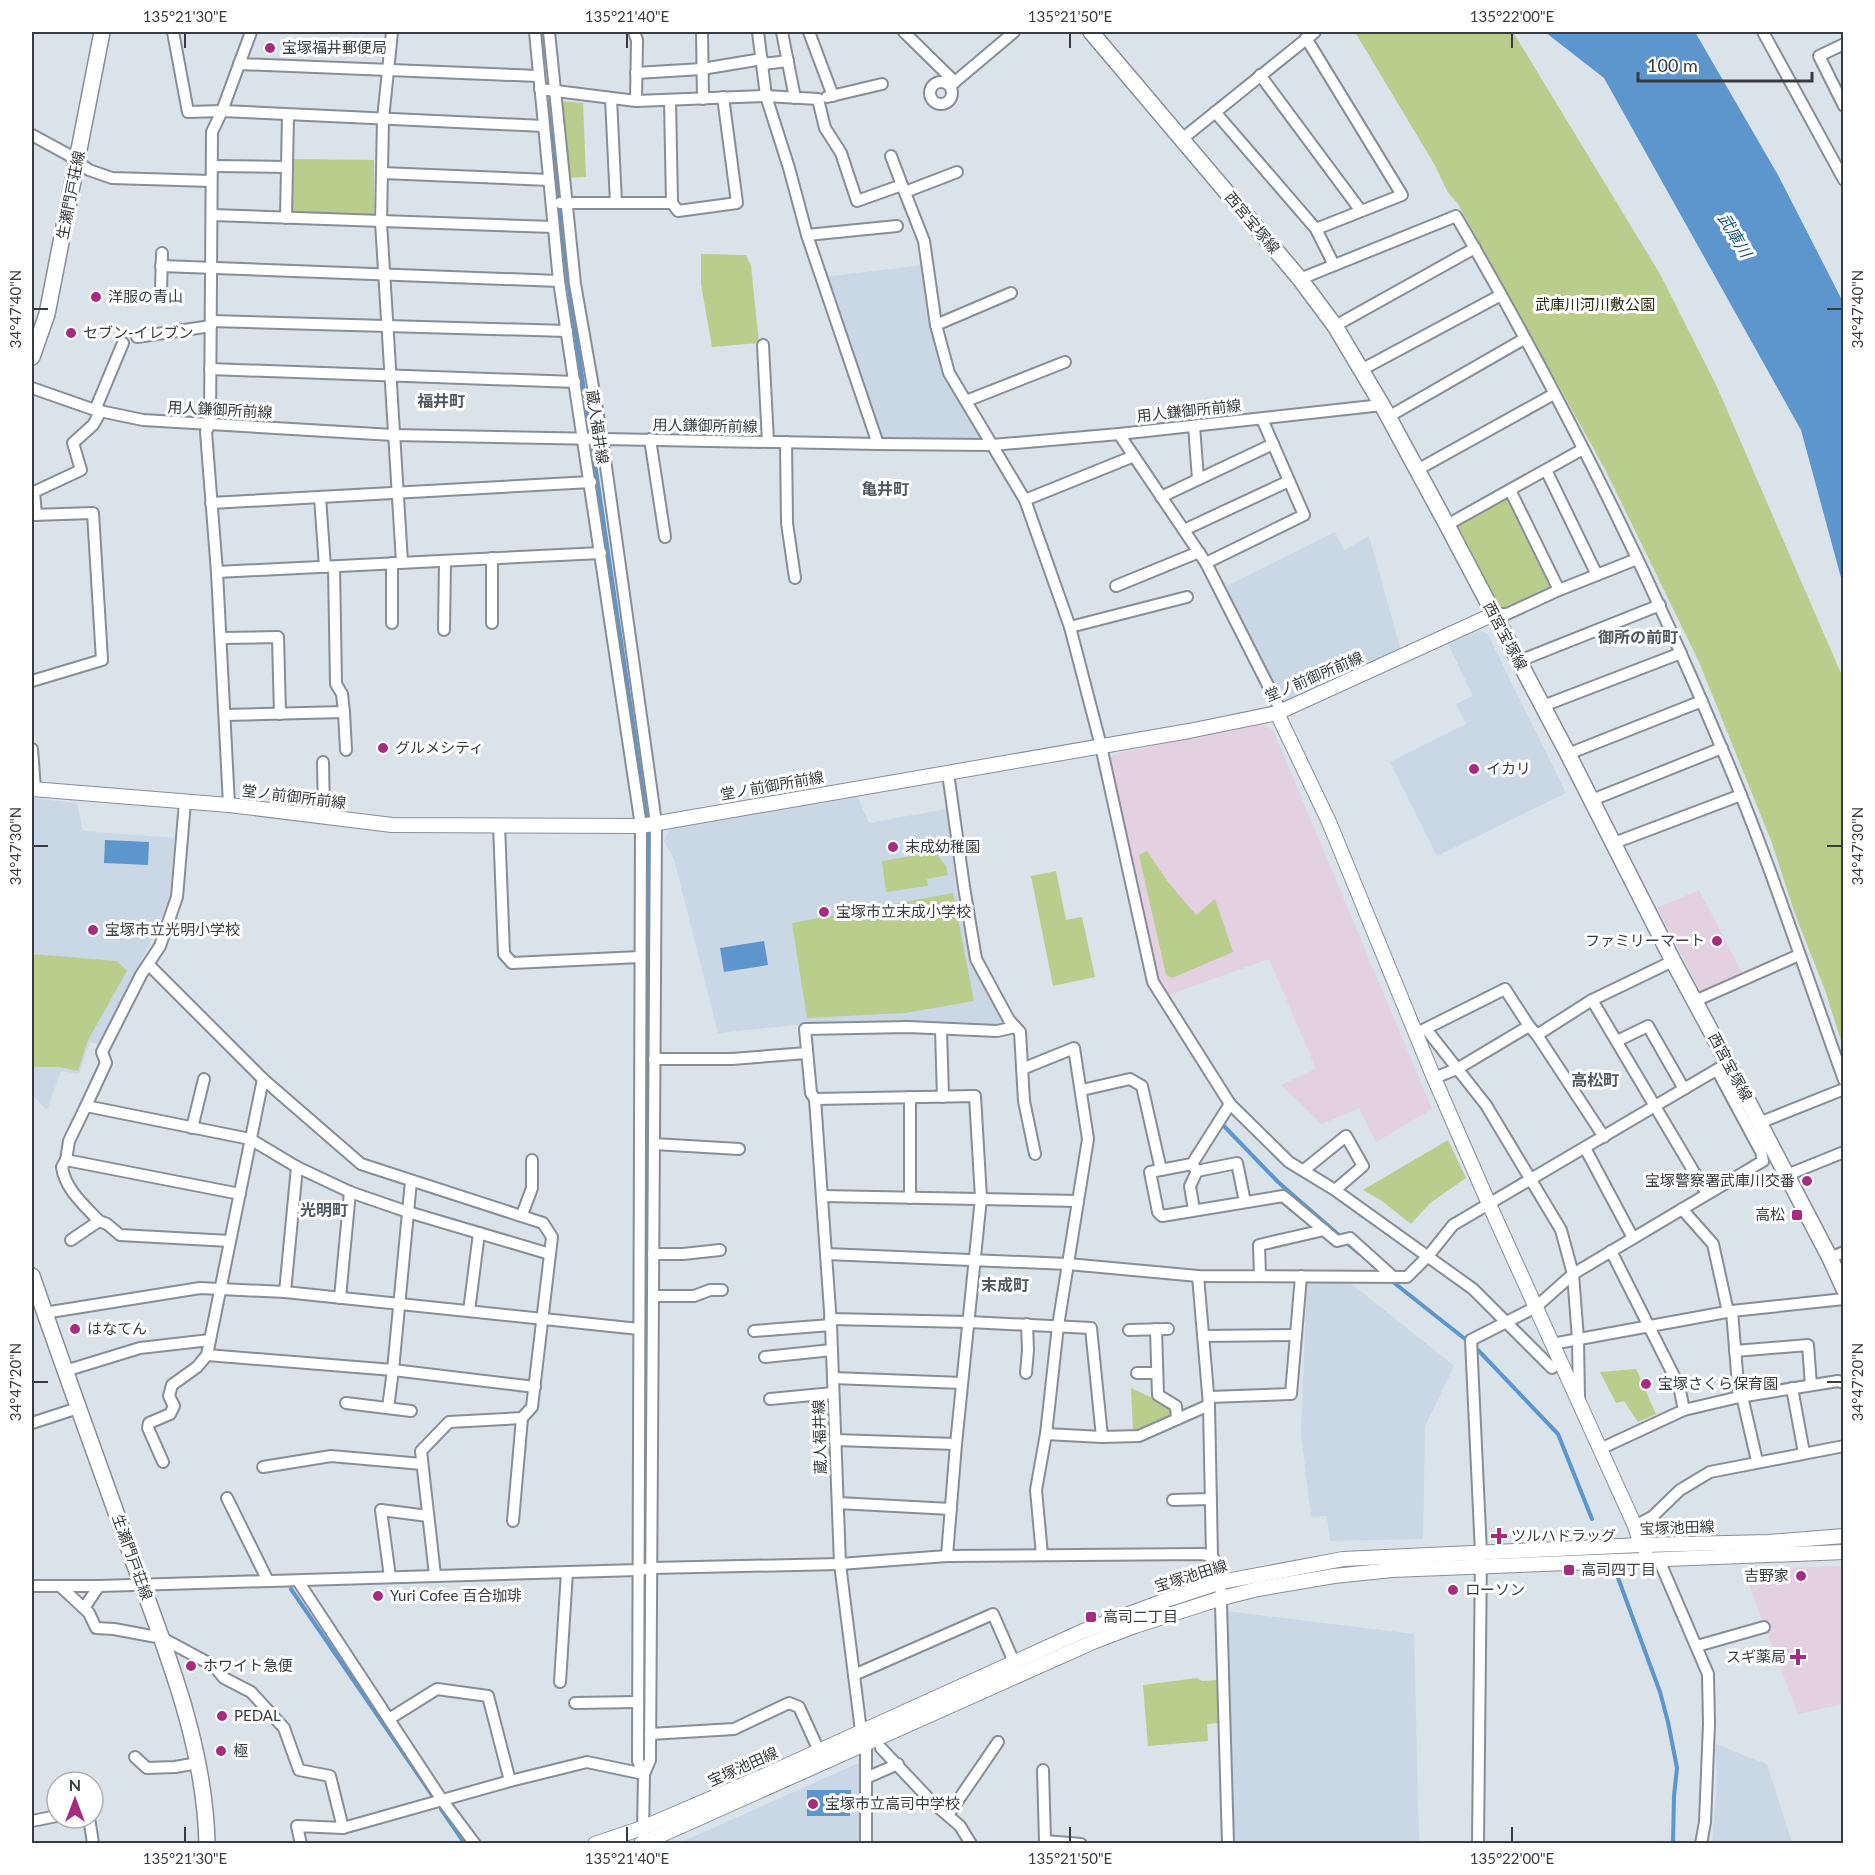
<svg xmlns="http://www.w3.org/2000/svg" width="1875" height="1875" font-family="Lato,'Noto Sans JP',sans-serif">
	<rect width="100%" height="100%" fill="#dae2ea"/>
	<!-- commercial -->
	<g fill="#e3d0e1">
		<path d="M1262 724 1273 730 1432 1109 1376 1142 1359 1108 1322 1124 1281 1085 1316 1069 1269 959 1168 995 1158 979 1110 760 1114 754Z"/>
		<path d="M1699 890 1743 975 1701 992 1657 908Z"/>
		<path d="M1839 1566 1843 1570V1704L1798 1714 1751 1590 1746 1570Z"/>
	</g>
	<!-- built -->
	<g fill="#cad7e5">
		<path d="M923 265 930 324 947 381 981 439 881 438 824 277Z"/>
		<path d="M1335 532 1344 550 1369 536 1401 651 1321 689 1283 703 1223 588Z"/>
		<path d="M1479 631 1487 633 1566 793 1437 856 1390 762 1466 724 1456 704 1473 696 1448 644Z"/>
		<path d="M857 796 869 823 947 809 956 888 970 962 1006 1026 906 1022 804 1024 718 1033 674 859 664 841 670 828 760 811Z"/>
		<path d="M32 798 77 803 83 831 175 838 169 902 101 1045 90 1042 79 1074 61 1071 47 1110 32 1095Z"/>
		<path d="M1307 1282H1349L1454 1366 1425 1426 1423 1539 1330 1541 1327 1516 1311 1517 1301 1433Z"/>
		<path d="M1226 1611 1414 1634 1419 1843H1231Z"/>
		<path d="M1715 1744 1767 1764 1792 1843H1712L1717 1782Z"/>
		<path d="M861 1762 863 1768 859 1843 677 1844Z"/>
	</g>
	<!-- green -->
	<g fill="#b9cd8c">
		<path d="M1355 32H1513L1660 274 1717 387 1843 678V1047L1825 990 1795 914 1772 843 1699 662 1606 471 1458 204 1447 191 1436 167Z"/>
		<path d="M560 101 583 103 586 177 567 178Z"/>
		<path d="M292 159 374 160V215H290Z"/>
		<path d="M701 254 746 255 751 266 759 343 712 347 701 284Z"/>
		<path d="M1508 497 1551 588 1501 609 1456 525Z"/>
		<path d="M1147 851 1168 882 1196 915 1215 899 1233 952 1172 978 1166 975 1139 855Z"/>
		<path d="M935 852 946 866 948 875 927 879 928 886 886 892 882 861Z"/>
		<path d="M1056 871 1066 920 1082 917 1095 977 1053 986 1031 876Z"/>
		<path d="M953 893 974 1001 905 1013 807 1018 792 923Z"/>
		<path d="M32 954 117 961 127 971 88 1040 78 1071 60 1067H32Z"/>
		<path d="M1448 1140 1466 1178 1430 1203 1411 1224 1382 1201 1363 1190Z"/>
		<path d="M1636 1369 1656 1414 1638 1422 1624 1401 1616 1403 1600 1372Z"/>
		<path d="M1131 1388 1173 1408V1417L1133 1432Z"/>
		<path d="M1197 1678 1202 1681 1218 1680 1219 1723 1207 1724 1208 1741 1148 1746 1143 1685Z"/>
	</g>
	<!-- water -->
	<g fill="#5c96cd">
		<path d="M1545 32H1695L1778 175 1843 302V585L1801 430 1604 78Z"/>
		<path d="M105 840 149 842 148 865 104 863Z"/>
		<path d="M764 941 768 965 724 972 720 948Z"/>
		<path d="M807 1790H851L850 1816H807Z"/>
	</g>
	<g fill="none" stroke-linecap="round" stroke-linejoin="round">
		<!-- stream -->
		<g stroke="#5c96cd" stroke-width="4">
			<path d="M540 32 543 58"/>
			<path d="M547 100 567 274 590 432"/>
			<path d="M593 450 649 833 646 1562"/>
			<path d="M1223 1125 1278 1182 1340 1236"/>
			<path d="M1349 1245 1360 1254"/>
			<path d="M1393 1282 1465 1339"/>
			<path d="M1478 1350 1558 1434 1592 1519"/>
			<path d="M1617 1575 1660 1692 1668 1722 1677 1768 1674 1796 1673 1844"/>
			<path d="M291 1589 434 1798"/>
			<path d="M646 1590V1576"/>
			<path d="M441 1809 465 1844"/>
		</g>
		<!-- minor casing -->
		<g stroke="#878e96" stroke-width="14">
			<g id="minor">
				<path d="M173 32 188 112 222 111 543 126"/>
				<path d="M392 32 383 119 381 222 402 562"/>
				<path d="M535 32 559 281 641 826 638 1761 644 1774"/>
				<path d="M549 32 575 284 602 438 656 823 650 1760 644 1774 643 1834"/>
				<path d="M634 32 637 40 636 101"/>
				<path d="M702 32 703 99"/>
				<path d="M758 32 766 96 789 168 807 235 878 444"/>
				<path d="M782 32 795 98"/>
				<path d="M809 32 833 96"/>
				<path d="M904 32 955 82"/>
				<path d="M1763 32 1844 180"/>
				<path d="M1306 38 1402 195 1316 229"/>
				<path d="M1844 44 1819 56 1844 106"/>
				<path d="M239 64 538 76"/>
				<path d="M763 64 788 61"/>
				<path d="M636 73 702 69 762 59"/>
				<path d="M1260 75 1361 211"/>
				<circle cx="941" cy="93" r="11"/>
				<path d="M950 86 1014 32"/>
				<path d="M540 89 636 101 766 96 818 99 825 128 841 153 857 201 902 185 924 241 936 325 949 373 1025 500 1070 627 1101 746 1153 982 1230 1104 1289 1162 1335 1190 1473 1289 1552 1368"/>
				<path d="M827 97 882 84"/>
				<path d="M611 98 616 203"/>
				<path d="M670 100 672 203"/>
				<path d="M1215 112 1316 229 1334 265"/>
				<path d="M32 135 67 154 89 170 112 178 211 181"/>
				<path d="M1182 139 1315 32"/>
				<path d="M891 156 902 185"/>
				<path d="M212 166 287 167"/>
				<path d="M382 173 549 180"/>
				<path d="M905 192 957 172"/>
				<path d="M560 203H672L678 211 737 203 723 97"/>
				<path d="M212 215 553 227"/>
				<path d="M286 218 288 115"/>
				<path d="M807 235 897 226"/>
				<path d="M161 266 559 281"/>
				<path d="M1300 279 1456 216C1556 387 1646 566 1722 749 1768 857 1804 969 1844 1080"/>
				<path d="M161 291 162 253"/>
				<path d="M211 321 567 331"/>
				<path d="M936 325 1011 293"/>
				<path d="M1335 326 1475 248"/>
				<path d="M137 337 211 326"/>
				<path d="M763 345 768 442"/>
				<path d="M210 369 575 382"/>
				<path d="M1361 370 1501 295"/>
				<path d="M32 388 95 410 143 420 393 435 878 444 992 445 1119 434 1382 405"/>
				<path d="M966 401 1065 362"/>
				<path d="M95 410 123 343"/>
				<path d="M1388 417 1524 339"/>
				<path d="M1194 426 1198 479"/>
				<path d="M1119 434 1206 563 1281 711"/>
				<path d="M650 439 665 537"/>
				<path d="M786 442 787 523 795 578"/>
				<path d="M1417 470 1554 394"/>
				<path d="M1546 470 1597 575"/>
				<path d="M1510 490 1559 590"/>
				<path d="M320 497 325 567"/>
				<path d="M1161 497 1273 444"/>
				<path d="M1025 500 1134 456"/>
				<path d="M211 503 591 482"/>
				<path d="M32 515 93 513 102 660 32 681"/>
				<path d="M36 515 34 492 81 470 73 443 93 425 101 411"/>
				<path d="M1447 525 1583 449"/>
				<path d="M1184 530 1289 481"/>
				<path d="M392 563V623"/>
				<path d="M1206 563 1304 515 1262 419"/>
				<path d="M217 572 601 553"/>
				<path d="M1116 586 1199 552"/>
				<path d="M1494 614H1507L1559 590 1637 559"/>
				<path d="M492 623V558"/>
				<path d="M1070 627 1187 597"/>
				<path d="M444 630 445 561"/>
				<path d="M221 638 278 637 280 714"/>
				<path d="M1519 661 1660 605"/>
				<path d="M1543 706 1681 653"/>
				<path d="M344 712 346 750"/>
				<path d="M225 715 344 712 342 694 336 684 334 567"/>
				<path d="M32 749 35 789"/>
				<path d="M1568 754 1702 701"/>
				<path d="M323 762 324 817"/>
				<path d="M948 773 964 887 976 959 1009 1020 1020 1032 1024 1101 1035 1154"/>
				<path d="M1592 800 1722 748"/>
				<path d="M185 802 177 897 160 946 141 975 102 1052 106 1063 86 1106 250 1139 297 1167 350 1192 408 1212 550 1254"/>
				<path d="M229 805 217 572 206 432 210 424 212 132 222 111 251 32"/>
				<path d="M499 825 504 954 512 963 640 957"/>
				<path d="M1614 843 1741 795"/>
				<path d="M149 965 263 1079 361 1164 543 1223 552 1237 532 1407 522 1418 449 1422 421 1451 435 1575"/>
				<path d="M1592 1000 1707 1194"/>
				<path d="M1695 1001 1799 955"/>
				<path d="M941 1029 943 1097"/>
				<path d="M1426 1029 1486 1105 1561 1230 1573 1274 1578 1339 1579 1399"/>
				<path d="M1421 1031 1505 989 1529 1026"/>
				<path d="M1537 1035 1604 1137"/>
				<path d="M1617 1041 1648 1026 1684 1089"/>
				<path d="M654 1059H732L807 1053"/>
				<path d="M1022 1069 1074 1048 1088 1139 1058 1326 1046 1434 1036 1490 1042 1555"/>
				<path d="M1434 1078 1457 1069 1529 1026 1537 1035 1592 1000 1673 961"/>
				<path d="M1082 1090 1130 1079 1142 1086 1161 1170"/>
				<path d="M815 1099 975 1096 981 1198 956 1444 947 1556"/>
				<path d="M1230 1104 1192 1164 1150 1172 1158 1212 1162 1216 1283 1196 1337 1241 1350 1238 1391 1275"/>
				<path d="M86 1106 69 1141 66 1160 240 1194"/>
				<path d="M1759 1123 1844 1089"/>
				<path d="M192 1128 204 1079"/>
				<path d="M654 1144 739 1149"/>
				<path d="M1585 1148 1633 1238"/>
				<path d="M66 1160 62 1167C65 1189 84 1205 99 1221"/>
				<path d="M1192 1164 1197 1171 1237 1163 1245 1202"/>
				<path d="M1304 1170 1346 1136 1363 1166 1335 1190"/>
				<path d="M1787 1175 1844 1152"/>
				<path d="M822 1196 1078 1201"/>
				<path d="M910 1198V1097"/>
				<path d="M1682 1209 1713 1244 1728 1312"/>
				<path d="M1194 1210 1190 1186 1197 1171"/>
				<path d="M522 1215 532 1188V1160"/>
				<path d="M71 1240 99 1221 107 1224 120 1235 230 1241"/>
				<path d="M1611 1251 1679 1386 1684 1410"/>
				<path d="M653 1254H683L720 1250"/>
				<path d="M826 1254 1068 1264 1198 1276 1407 1277 1429 1255 1453 1225 1728 1063"/>
				<path d="M1830 1258 1844 1252"/>
				<path d="M1260 1276 1259 1245 1324 1230"/>
				<path d="M285 1292 297 1167"/>
				<path d="M653 1296H694L710 1290H722"/>
				<path d="M340 1298 350 1192"/>
				<path d="M469 1311 479 1233"/>
				<path d="M1732 1311 1739 1397"/>
				<path d="M44 1313 200 1288 285 1292 639 1329"/>
				<path d="M830 1319 969 1322 1091 1328 1102 1437"/>
				<path d="M1156 1329 1158 1395 1176 1406 1177 1419"/>
				<path d="M1129 1330 1168 1329"/>
				<path d="M754 1331 831 1325"/>
				<path d="M1203 1336 1296 1335"/>
				<path d="M1552 1344 1732 1311 1844 1299"/>
				<path d="M1735 1351 1808 1345 1811 1385"/>
				<path d="M207 1355 393 1370 535 1387"/>
				<path d="M765 1357 832 1350"/>
				<path d="M65 1371 140 1348 210 1340"/>
				<path d="M1026 1373 1028 1350 1027 1324"/>
				<path d="M1137 1373H1156"/>
				<path d="M833 1378 962 1383"/>
				<path d="M1792 1388 1804 1453"/>
				<path d="M1742 1396 1757 1461"/>
				<path d="M1209 1397 1291 1394 1301 1276"/>
				<path d="M770 1399 833 1393"/>
				<path d="M346 1403 411 1411"/>
				<path d="M1209 1405 1212 1557"/>
				<path d="M388 1408 393 1370 411 1181"/>
				<path d="M32 1423 78 1408"/>
				<path d="M1046 1434 1102 1437 1139 1436 1209 1405 1198 1276"/>
				<path d="M835 1440 956 1444"/>
				<path d="M1600 1449 1684 1410 1739 1397 1838 1381 1844 1383"/>
				<path d="M163 1462 148 1428 149 1423 170 1414 174 1406 169 1396 172 1385 197 1367 207 1355 263 1079"/>
				<path d="M263 1467 331 1456 422 1464"/>
				<path d="M227 1498 268 1581"/>
				<path d="M1173 1500 1211 1499"/>
				<path d="M838 1503 951 1509"/>
				<path d="M513 1521 522 1418"/>
				<path d="M1635 1526 1652 1517 1680 1490 1710 1472 1844 1446"/>
				<path d="M1659 1560 1708 1674 1709 1724 1705 1822 1701 1844"/>
				<path d="M390 1577 381 1510 428 1516"/>
				<path d="M298 1581 442 1800 475 1844"/>
				<path d="M32 1586H99L638 1570 652 1568 840 1564 947 1556 1203 1554C1212 1556 1218 1561 1220 1570L1228 1844"/>
				<path d="M60 1586 89 1613 96 1628 114 1629 162 1638 214 1666 224 1678 251 1692 284 1728 299 1770 330 1776 343 1828"/>
				<path d="M84 1608 99 1586"/>
				<path d="M1697 1646 1764 1627"/>
				<path d="M854 1675 993 1614 1014 1662"/>
				<path d="M560 1682 567 1572"/>
				<path d="M575 1703 638 1702"/>
				<path d="M389 1719 437 1689 488 1696 510 1781"/>
				<path d="M650 1734 734 1729 789 1703 799 1707 819 1751"/>
				<path d="M881 1748 932 1802 960 1826 971 1844"/>
				<path d="M135 1757 147 1768 175 1767 198 1763"/>
				<path d="M1043 1770 1045 1841 1044 1844"/>
				<path d="M866 1778 898 1764"/>
				<path d="M948 1815 998 1742"/>
				<path d="M89 1818 93 1843"/>
				<path d="M32 1821 57 1816"/>
				<path d="M1045 1841 1081 1844"/>
				<path d="M301 1844 297 1826 343 1828 510 1781 587 1762 644 1774"/>
				<path d="M866 1844V1744L861 1731 840 1564 831 1325 815 1099 811 1093 805 1029 908 1027 997 1031 1015 1027"/>
				<path d="M1478 1844 1481 1553 1471 1340 1536 1307 1573 1274 1763 1161 1761 1152 1717 1070"/>
			</g>
		</g>
		<!-- tertiary casing -->
		<g stroke="#878e96" stroke-width="16">
			<g id="tertiary">
				<path d="M1277 713 1329 822 1434 1078 1489 1204 1635 1526 1641 1545 1646 1549"/>
				<path d="M32 789 229 805 392 825 641 826 1189 731 1277 713 1494 614"/>
				<path d="M595 1844 642 1828 768 1774 1083 1631 1169 1599 1221 1582 1343 1559 1641 1545 1769 1542 1844 1536"/>
				<path d="M641 1844 1093 1642 1135 1626 1222 1598 1258 1589 1334 1576 1392 1570 1844 1552"/>
			</g>
		</g>
		<!-- secondary casing -->
		<g stroke="#878e96" stroke-width="18">
			<g id="secondary">
				<path d="M1091 32 1300 279 1335 326 1382 405 1447 525 1568 754 1673 961 1728 1063 1830 1258 1844 1289"/>
				<path d="M32 357 47 314 102 32"/>
				<path d="M32 1276C65 1372 100 1467 134 1563 167 1653 205 1746 207 1844"/>
			</g>
		</g>
		<!-- minor -->
		<use href="#minor" stroke="#fff" stroke-width="10"/>
		<!-- tertiary -->
		<use href="#tertiary" stroke="#fff" stroke-width="14"/>
		<!-- secondary -->
		<use href="#secondary" stroke="#fff" stroke-width="15"/>
	</g>
	<!-- ticks -->
	<path fill="none" stroke="#383b3f" stroke-width="2" d="M185 33V48M627 33V48M1070 33V48M1512 33V48M33 309H48M1827 309H1842M33 846H48M1827 846H1842M33 1382H48M1827 1382H1842M185 1827V1842M627 1827V1842M1070 1827V1842M1512 1827V1842"/>
	<!-- markers -->
	<g fill="#a62c82" stroke="#fff" stroke-width="2">
		<circle cx="270" cy="48" r="6"/>
		<circle cx="96" cy="297" r="6"/>
		<circle cx="71" cy="333" r="6"/>
		<circle cx="383" cy="748" r="6"/>
		<circle cx="1474" cy="769" r="6"/>
		<circle cx="893" cy="847" r="6"/>
		<circle cx="824" cy="912" r="6"/>
		<circle cx="93" cy="930" r="6"/>
		<circle cx="1717" cy="941" r="6"/>
		<circle cx="1807" cy="1181" r="6"/>
		<rect x="1791" y="1209" width="12" height="12" rx="3"/>
		<circle cx="75" cy="1329" r="6"/>
		<circle cx="1646" cy="1384" r="6"/>
		<path d="M1496 1527h6v6h6v6h-6v6h-6v-6h-6v-6h6z"/>
		<rect x="1563" y="1564" width="12" height="12" rx="3"/>
		<circle cx="1801" cy="1576" r="6"/>
		<circle cx="1453" cy="1590" r="6"/>
		<circle cx="378" cy="1596" r="6"/>
		<rect x="1085" y="1611" width="12" height="12" rx="3"/>
		<path d="M1795 1648h6v6h6v6h-6v6h-6v-6h-6v-6h6z"/>
		<circle cx="191" cy="1666" r="6"/>
		<circle cx="222" cy="1716" r="6"/>
		<circle cx="221" cy="1751" r="6"/>
		<circle cx="813" cy="1804" r="6"/>
	</g>
	<g text-anchor="middle" stroke-width="6" stroke-linejoin="round" paint-order="stroke">
		<!-- poi labels -->
		<g font-size="15" fill="#383b3f" stroke="#fff" text-anchor="start">
			<text x="282" y="53">宝塚福井郵便局</text>
			<text x="108" y="302">洋服の青山</text>
			<text x="83" y="338">セブン-イレブン</text>
			<text x="395" y="753">グルメシティ</text>
			<text x="1486" y="774">イカリ</text>
			<text x="905" y="852">末成幼稚園</text>
			<text x="836" y="917">宝塚市立末成小学校</text>
			<text x="105" y="935">宝塚市立光明小学校</text>
			<text x="1705" y="946" text-anchor="end">ファミリーマート</text>
			<text x="1795" y="1186" text-anchor="end">宝塚警察署武庫川交番</text>
			<text x="1785" y="1220" text-anchor="end">高松</text>
			<text x="87" y="1334">はなてん</text>
			<text x="1658" y="1389">宝塚さくら保育園</text>
			<text x="1511" y="1541">ツルハドラッグ</text>
			<text x="1581" y="1575">高司四丁目</text>
			<text x="1789" y="1581" text-anchor="end">吉野家</text>
			<text x="1465" y="1595">ローソン</text>
			<text x="390" y="1601">Yuri Cofee 百合珈琲</text>
			<text x="1103" y="1622">高司二丁目</text>
			<text x="1786" y="1662" text-anchor="end">スギ薬局</text>
			<text x="203" y="1671">ホワイト急便</text>
			<text x="234" y="1721">PEDAL</text>
			<text x="233" y="1756">極</text>
			<text x="825" y="1809">宝塚市立高司中学校</text>
		</g>
		<!-- street labels -->
		<g font-size="15" fill="#383b3f" stroke="#fff">
			<text transform="translate(71 195) rotate(-79)" y="5">生瀬門戸荘線</text>
			<text transform="translate(1252 223) rotate(50)" y="5">西宮宝塚線</text>
			<text transform="translate(220 410) rotate(3)" y="5">用人鎌御所前線</text>
			<text transform="translate(1189 411) rotate(-6)" y="5">用人鎌御所前線</text>
			<text transform="translate(705 426) rotate(1)" y="5">用人鎌御所前線</text>
			<text transform="translate(597 427) rotate(81)" y="5">蔵人福井線</text>
			<text transform="translate(1505 636) rotate(62)" y="5">西宮宝塚線</text>
			<text transform="translate(1314 677) rotate(-23)" y="5">堂ノ前御所前線</text>
			<text transform="translate(772 786) rotate(-10)" y="5">堂ノ前御所前線</text>
			<text transform="translate(294 797) rotate(7)" y="5">堂ノ前御所前線</text>
			<text transform="translate(1730 1067) rotate(62)" y="5">西宮宝塚線</text>
			<text transform="translate(820 1437) rotate(-92)" y="5">蔵人福井線</text>
			<text transform="translate(1677 1528) rotate(-2)" y="5">宝塚池田線</text>
			<text transform="translate(132 1557) rotate(70)" y="5">生瀬門戸荘線</text>
			<text transform="translate(1191 1576) rotate(-17)" y="5">宝塚池田線</text>
			<text transform="translate(743 1767) rotate(-24)" y="5">宝塚池田線</text>
		</g>
		<!-- park labels -->
		<g font-size="15" fill="#252d0c" stroke="#fff">
			<text x="1595" y="310">武庫川河川敷公園</text>
		</g>
		<!-- water labels -->
		<g font-size="16" font-style="italic" fill="#125387" stroke="#fff">
			<text transform="translate(1735 235) rotate(59)" y="6">武庫川</text>
		</g>
		<!-- neighbourhood labels -->
		<g font-size="16" font-weight="bold" fill="#51585f" stroke="#fff">
			<text x="441" y="407">福井町</text>
			<text x="885" y="495">亀井町</text>
			<text x="1638" y="643">御所の前町</text>
			<text x="1595" y="1086">高松町</text>
			<text x="324" y="1216">光明町</text>
			<text x="1005" y="1291">末成町</text>
		</g>
	</g>
	<!-- border -->
	<rect width="1875" height="1875" fill="none" stroke="#ffffff" stroke-width="66"/>
	<!-- north arrow -->
	<g transform="translate(75 1800)"><circle r="28" fill="#ffffff" stroke="#afb1b2" stroke-width="1.5"/>
	<path d="M0-4.5L10 22L0 15L-10 22Z" fill="#a62c82"/>
	<text y="-9" font-size="16" font-weight="bold" text-anchor="middle" fill="#383b3f">N</text>
	</g>
	<!-- scale -->
	<path d="M1638 72v9h174v-9" fill="none" stroke="#383b3f" stroke-width="3"/>
	<text x="1647" y="72" font-size="18" fill="#383b3f" stroke="#ffffff" stroke-width="4.5" paint-order="stroke">100 m</text>
	<rect x="33" y="33" width="1809" height="1809" fill="none" stroke="#383b3f" stroke-width="2"/>
	<g font-size="15" text-anchor="middle" fill="#383b3f">
		<text x="185" y="22">135°21'30"E</text>
		<text x="627" y="22">135°21'40"E</text>
		<text x="1070" y="22">135°21'50"E</text>
		<text x="1512" y="22">135°22'00"E</text>
		<text transform="translate(16 309) rotate(-90)" y="5">34°47'40"N</text>
		<text transform="translate(1858 309) rotate(-90)" y="5">34°47'40"N</text>
		<text transform="translate(16 846) rotate(-90)" y="5">34°47'30"N</text>
		<text transform="translate(1858 846) rotate(-90)" y="5">34°47'30"N</text>
		<text transform="translate(16 1382) rotate(-90)" y="5">34°47'20"N</text>
		<text transform="translate(1858 1382) rotate(-90)" y="5">34°47'20"N</text>
		<text x="185" y="1864">135°21'30"E</text>
		<text x="627" y="1864">135°21'40"E</text>
		<text x="1070" y="1864">135°21'50"E</text>
		<text x="1512" y="1864">135°22'00"E</text>
	</g>
</svg>
